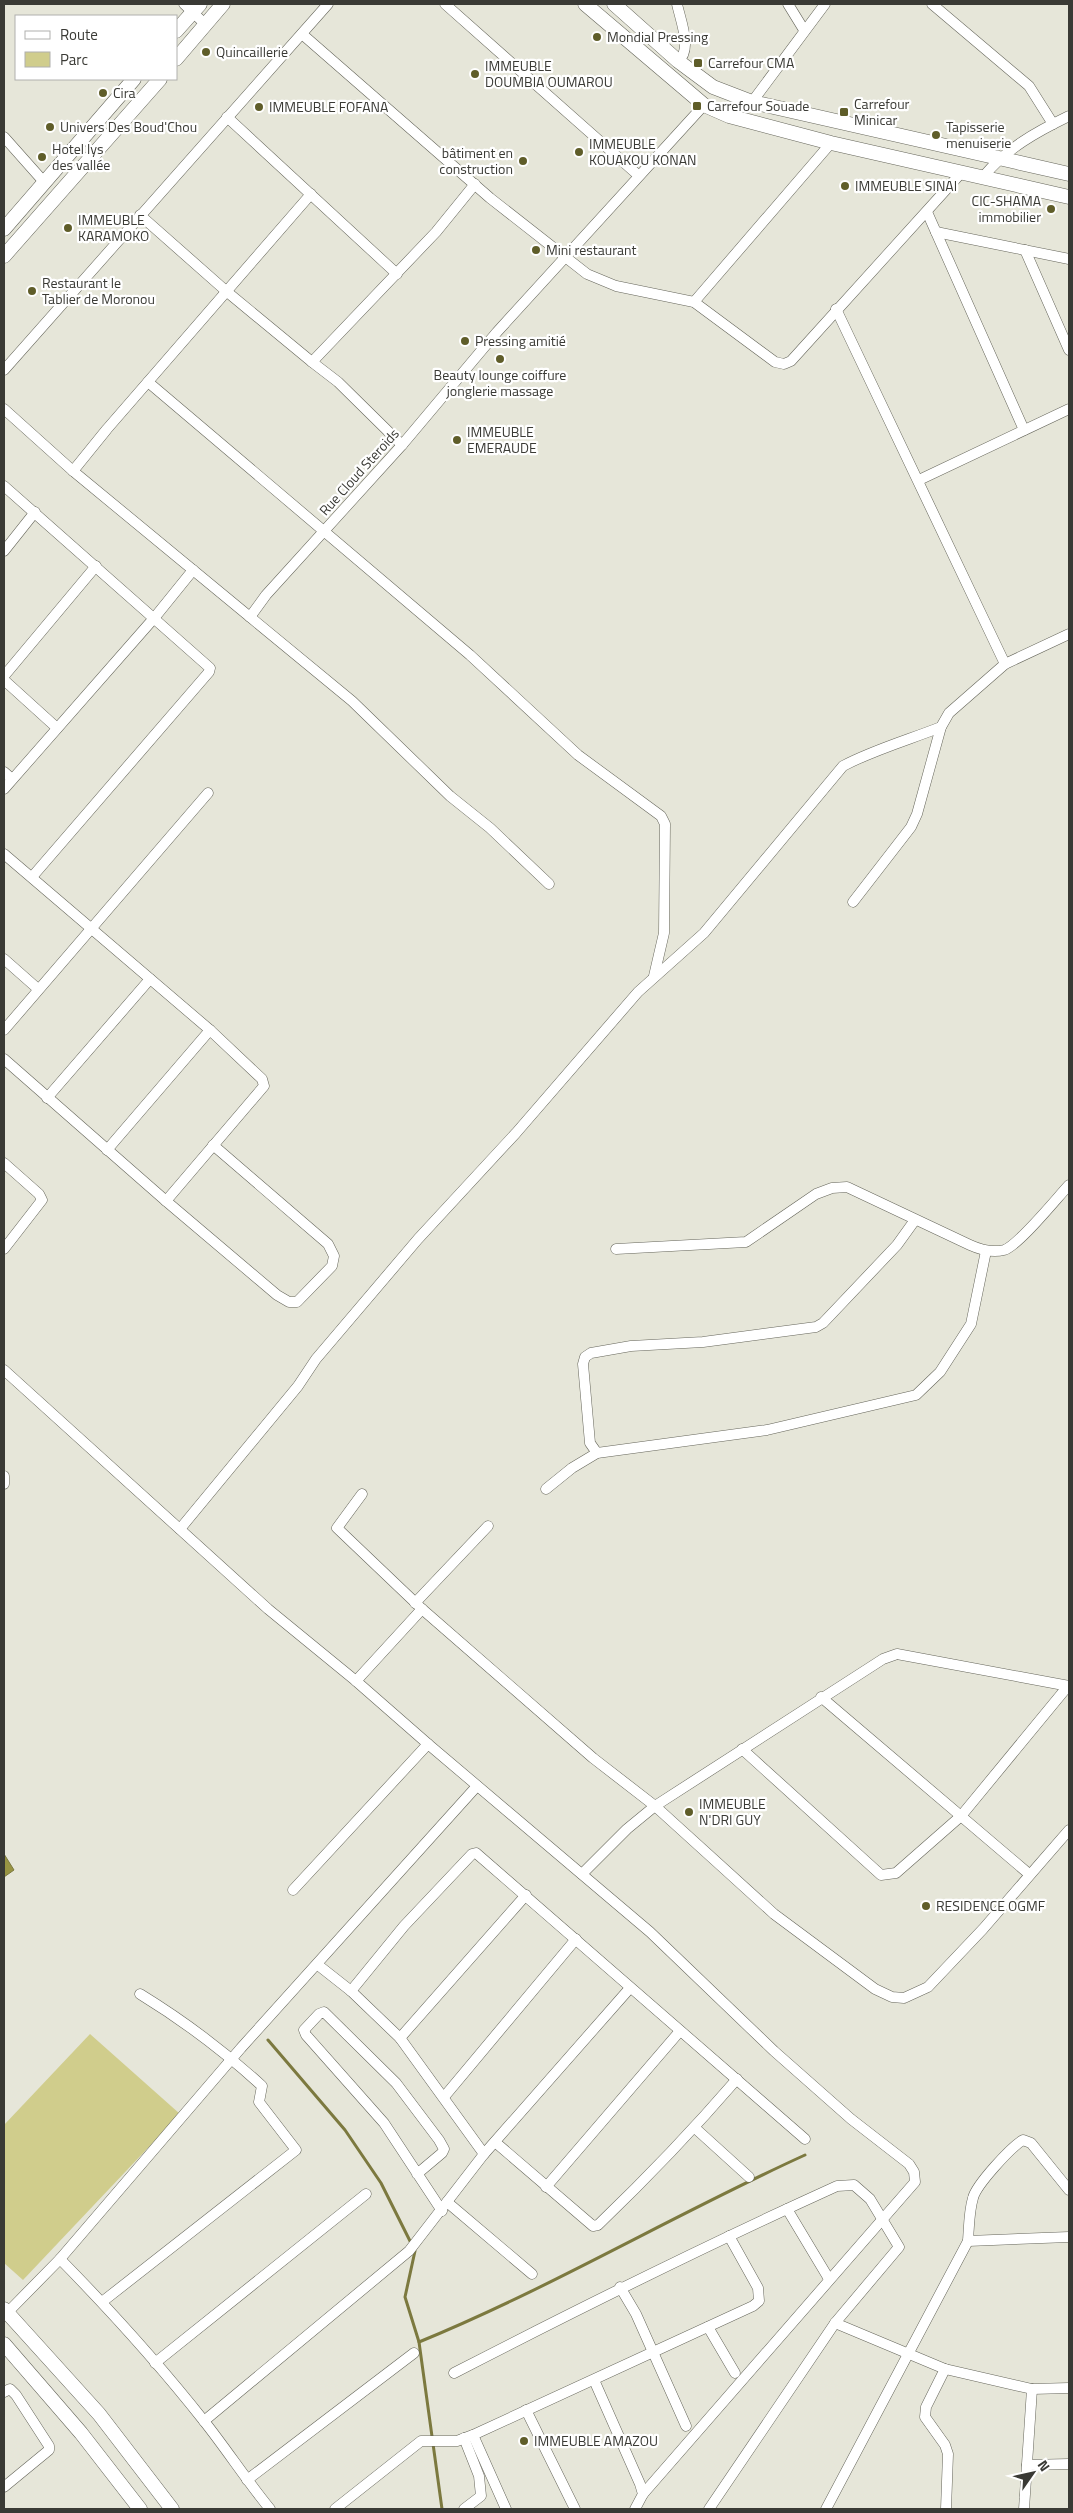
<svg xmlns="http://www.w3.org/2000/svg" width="1073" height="2513" font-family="'Titillium Web',sans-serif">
	<rect width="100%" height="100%" fill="#e6e6d9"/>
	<!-- green -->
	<path fill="#d0cd8c" d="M90 2034 180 2114 23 2280 4 2263V2125Z"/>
	<!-- water -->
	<path fill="#989443" stroke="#7c793f" d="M4 1854 14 1870 4 1877Z"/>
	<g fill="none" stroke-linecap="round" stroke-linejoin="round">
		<!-- stream -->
		<g stroke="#7c793f" stroke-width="3">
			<path d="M268 2040 345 2130 381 2183 415 2251 405 2297 419 2342 442 2509"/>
			<path d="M419 2342C551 2288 675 2214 805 2155"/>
		</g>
		<!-- minor casing -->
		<g stroke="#65655a" stroke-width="11">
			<g id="minor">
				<path d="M184 4 205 24"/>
				<path d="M445 4 638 175"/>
				<path d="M677 4C680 19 693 50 678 61"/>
				<path d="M788 4 804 30"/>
				<path d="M932 4 1029 86 1053 124"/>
				<path d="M302 34 490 198 587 274 616 286 694 302 775 362 784 364 791 361 962 172"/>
				<path d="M752 102 825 4"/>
				<path d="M227 117 397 274"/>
				<path d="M4 137 44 182"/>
				<path d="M983 177C1007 148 1036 132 1069 116"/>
				<path d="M927 212 1024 430"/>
				<path d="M140 215 226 291 312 362"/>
				<path d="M936 232 1069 259"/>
				<path d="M1025 250 1069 350"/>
				<path d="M694 302 831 143"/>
				<path d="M836 309 1005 664"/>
				<path d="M4 370 328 4"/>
				<path d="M148 382 470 655 578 755 661 816 665 824 664 933 654 976"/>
				<path d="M4 409 73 471 250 617 266 595 402 445 497 332 704 105"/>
				<path d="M402 445 338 382 312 362 436 232 475 184"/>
				<path d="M73 471 107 429 311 194"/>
				<path d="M919 480 1069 409"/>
				<path d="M4 486 210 668 209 672 32 877"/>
				<path d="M4 551 35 512"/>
				<path d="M250 617 352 701 450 796 490 828 549 884"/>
				<path d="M4 676 96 566"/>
				<path d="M4 680 57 728"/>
				<path d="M4 772 12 779"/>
				<path d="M4 789 155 617 193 570"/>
				<path d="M4 854 210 1030 262 1079 264 1086 166 1201"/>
				<path d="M853 902 911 827 917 814 941 727 949 713 1005 664 1069 634"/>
				<path d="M4 959 38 989"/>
				<path d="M4 1030 208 793"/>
				<path d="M4 1059 166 1201 277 1295 289 1302H297L332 1266 334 1256 328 1244 213 1145"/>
				<path d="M47 1098 150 979"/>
				<path d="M107 1150 210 1030"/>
				<path d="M4 1163 39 1194 42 1200 4 1249"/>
				<path d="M616 1249 746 1242 816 1194 832 1188 847 1187 970 1245C981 1250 992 1253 1004 1250 1018 1246 1056 1199 1069 1185"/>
				<path d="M4 1370 268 1609 356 1681 428 1744"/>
				<path d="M597 1453 590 1443 583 1364 585 1357 591 1353 631 1346 703 1342 816 1327 823 1323 897 1245 915 1220"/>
				<path d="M4 1476V1484"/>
				<path d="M546 1489 572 1468 597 1453 767 1430 916 1395 940 1372 971 1324 986 1251"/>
				<path d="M362 1494 337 1528 422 1609 593 1758 655 1806 774 1914 875 1989 892 1997 904 1998 928 1987 983 1929 1069 1830"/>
				<path d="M180 1529 298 1386 316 1359 418 1239 516 1133 638 992 704 933 843 766C873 750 908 740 941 727"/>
				<path d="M415 1603 488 1526"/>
				<path d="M356 1681 422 1609"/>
				<path d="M821 1697 1029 1874"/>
				<path d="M742 1749 881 1875 896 1873 961 1816 1068 1686"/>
				<path d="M582 1874 627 1829 655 1806 883 1659 897 1654 1069 1686"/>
				<path d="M293 1890 428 1744 650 1932 774 2051 851 2119 909 2164 914 2172 915 2182 643 2494"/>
				<path d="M318 1965 351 1991 400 2038 484 2154"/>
				<path d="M351 1991 404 1926 472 1854 476 1853 805 2139"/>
				<path d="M400 2038 526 1895"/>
				<path d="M444 2097 576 1939"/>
				<path d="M695 2128 749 2177"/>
				<path d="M495 2142 593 2226 598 2225C647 2178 693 2130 737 2079"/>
				<path d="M417 2174 442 2153 444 2149 439 2140 396 2083 324 2012 319 2014 304 2030 306 2035 384 2123 442 2211"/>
				<path d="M546 2187 680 2031"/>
				<path d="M447 2202 532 2274"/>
				<path d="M787 2209 829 2279"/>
				<path d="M968 2241 1069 2237"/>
				<path d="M60 2259C110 2310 159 2364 204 2421 227 2450 247 2481 270 2509"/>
				<path d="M620 2287 636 2314 686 2426"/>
				<path d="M102 2302 296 2150 259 2102 262 2086C224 2051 184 2021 140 1994"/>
				<path d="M7 2313 60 2259 241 2048 477 1786"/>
				<path d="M835 2323 945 2369 1032 2389 1069 2388"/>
				<path d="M708 2327 735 2373"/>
				<path d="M155 2363 366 2194"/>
				<path d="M945 2369 926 2407 925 2417 945 2445 948 2454 946 2509"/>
				<path d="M454 2373C580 2308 707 2245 837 2186L854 2185 870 2199 899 2247 835 2323 709 2509"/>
				<path d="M594 2380 640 2484 643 2494 635 2509"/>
				<path d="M4 2392 10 2389 16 2395 49 2446V2450L4 2487"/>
				<path d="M526 2410 575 2509"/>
				<path d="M204 2421 409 2251 484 2154 630 1988"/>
				<path d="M473 2435 506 2509"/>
				<path d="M1027 2465 1069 2464"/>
				<path d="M247 2480 414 2353"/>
				<path d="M335 2509 421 2441H457L473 2435 753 2306 759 2301 758 2288 729 2236"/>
				<path d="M464 2509 481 2496 479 2476 464 2438"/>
				<path d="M826 2509 968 2241C969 2227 969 2211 973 2198 976 2185 1011 2147 1023 2140L1031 2143 1069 2190"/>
				<path d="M1024 2509 1032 2389"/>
			</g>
		</g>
		<!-- secondary casing -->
		<g stroke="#65655a" stroke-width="15">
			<g id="secondary">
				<path d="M585 4 704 105 729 116 831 143 1069 197"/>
				<path d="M614 4 678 61 713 87 752 102 1069 174"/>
				<path d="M176 31 200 4"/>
				<path d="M176 59 223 4"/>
				<path d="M4 229 134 79"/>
				<path d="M4 256 160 79"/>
				<path d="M4 2309 99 2414 172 2509"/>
				<path d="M4 2344 81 2433 140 2509"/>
			</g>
		</g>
		<!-- minor -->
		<use href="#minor" stroke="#fff" stroke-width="10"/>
		<!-- secondary -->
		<use href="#secondary" stroke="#fff" stroke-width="14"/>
	</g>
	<!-- markers -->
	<g fill="#5f5d29" stroke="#fff" stroke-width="2">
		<circle cx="597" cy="37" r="5"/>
		<circle cx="206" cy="52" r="5"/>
		<rect x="693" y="58" width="10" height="10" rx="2.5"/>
		<circle cx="475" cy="74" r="5"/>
		<circle cx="103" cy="93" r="5"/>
		<rect x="692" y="101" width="10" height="10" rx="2.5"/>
		<circle cx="259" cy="107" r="5"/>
		<rect x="839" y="107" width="10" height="10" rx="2.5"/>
		<circle cx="50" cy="127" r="5"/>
		<circle cx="936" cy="135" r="5"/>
		<circle cx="579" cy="152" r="5"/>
		<circle cx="42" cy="157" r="5"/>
		<circle cx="523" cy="161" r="5"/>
		<circle cx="845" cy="186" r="5"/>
		<circle cx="1051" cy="209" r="5"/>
		<circle cx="68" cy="228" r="5"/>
		<circle cx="536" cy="250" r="5"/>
		<circle cx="32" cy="291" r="5"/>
		<circle cx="465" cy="341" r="5"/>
		<circle cx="500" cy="359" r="5"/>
		<circle cx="457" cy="440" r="5"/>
		<circle cx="689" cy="1812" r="5"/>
		<circle cx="926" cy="1906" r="5"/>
		<circle cx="524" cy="2441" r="5"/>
	</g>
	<g text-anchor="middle" stroke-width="4.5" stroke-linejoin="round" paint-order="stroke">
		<!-- poi labels -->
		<g font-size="14" fill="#3a3a35" stroke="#fff" text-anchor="start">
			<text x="607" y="42">Mondial Pressing</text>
			<text x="216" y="57">Quincaillerie</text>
			<text x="708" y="68">Carrefour CMA</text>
			<text x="485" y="71">IMMEUBLE<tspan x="485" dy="16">DOUMBIA OUMAROU</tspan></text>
			<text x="113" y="98">Cira</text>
			<text x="854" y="109">Carrefour<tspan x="854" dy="16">Minicar</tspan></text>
			<text x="707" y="111">Carrefour Souade</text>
			<text x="269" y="112">IMMEUBLE FOFANA</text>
			<text x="60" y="132">Univers Des Boud'Chou</text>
			<text x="946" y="132">Tapisserie<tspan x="946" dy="16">menuiserie</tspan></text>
			<text x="589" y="149">IMMEUBLE<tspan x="589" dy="16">KOUAKOU KONAN</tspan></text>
			<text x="52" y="154">Hotel lys<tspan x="52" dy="16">des vallée</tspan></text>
			<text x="513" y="158" text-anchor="end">bâtiment en<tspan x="513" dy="16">construction</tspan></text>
			<text x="855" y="191">IMMEUBLE SINAI</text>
			<text x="1041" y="206" text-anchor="end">CIC-SHAMA<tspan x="1041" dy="16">immobilier</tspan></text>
			<text x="78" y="225">IMMEUBLE<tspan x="78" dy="16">KARAMOKO</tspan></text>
			<text x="546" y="255">Mini restaurant</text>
			<text x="42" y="288">Restaurant le<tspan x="42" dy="16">Tablier de Moronou</tspan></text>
			<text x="475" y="346">Pressing amitié</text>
			<text x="500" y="380" text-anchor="middle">Beauty lounge coiffure<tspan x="500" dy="16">jonglerie massage</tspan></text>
			<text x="467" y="437">IMMEUBLE<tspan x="467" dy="16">EMERAUDE</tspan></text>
			<text x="699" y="1809">IMMEUBLE<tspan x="699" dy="16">N'DRI GUY</tspan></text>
			<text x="936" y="1911">RESIDENCE OGMF</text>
			<text x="534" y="2446">IMMEUBLE AMAZOU</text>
		</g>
		<!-- street labels -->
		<g font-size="14" fill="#3a3a35" stroke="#fff">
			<text transform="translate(359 472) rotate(-48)" y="5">Rue Cloud Steroids</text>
		</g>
	</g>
	<!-- border -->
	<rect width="1073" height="2513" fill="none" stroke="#3a3a35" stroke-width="10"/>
	<!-- legend -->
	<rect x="15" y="15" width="162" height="65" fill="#ffffff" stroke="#b0b0ae"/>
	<rect x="25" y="31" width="25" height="8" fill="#ffffff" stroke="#b0b0ae"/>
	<text x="60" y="40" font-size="15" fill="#3a3a35">Route</text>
	<rect x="25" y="52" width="25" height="15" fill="#d0cd8c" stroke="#b0b0ae"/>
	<text x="60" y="65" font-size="15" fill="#3a3a35">Parc</text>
	<!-- north arrow -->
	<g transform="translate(1033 2473) rotate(56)" stroke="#ffffff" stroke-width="4" paint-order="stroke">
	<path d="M0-4L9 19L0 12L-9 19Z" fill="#3a3a35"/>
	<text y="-8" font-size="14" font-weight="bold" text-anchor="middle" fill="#3a3a35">N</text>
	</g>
</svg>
